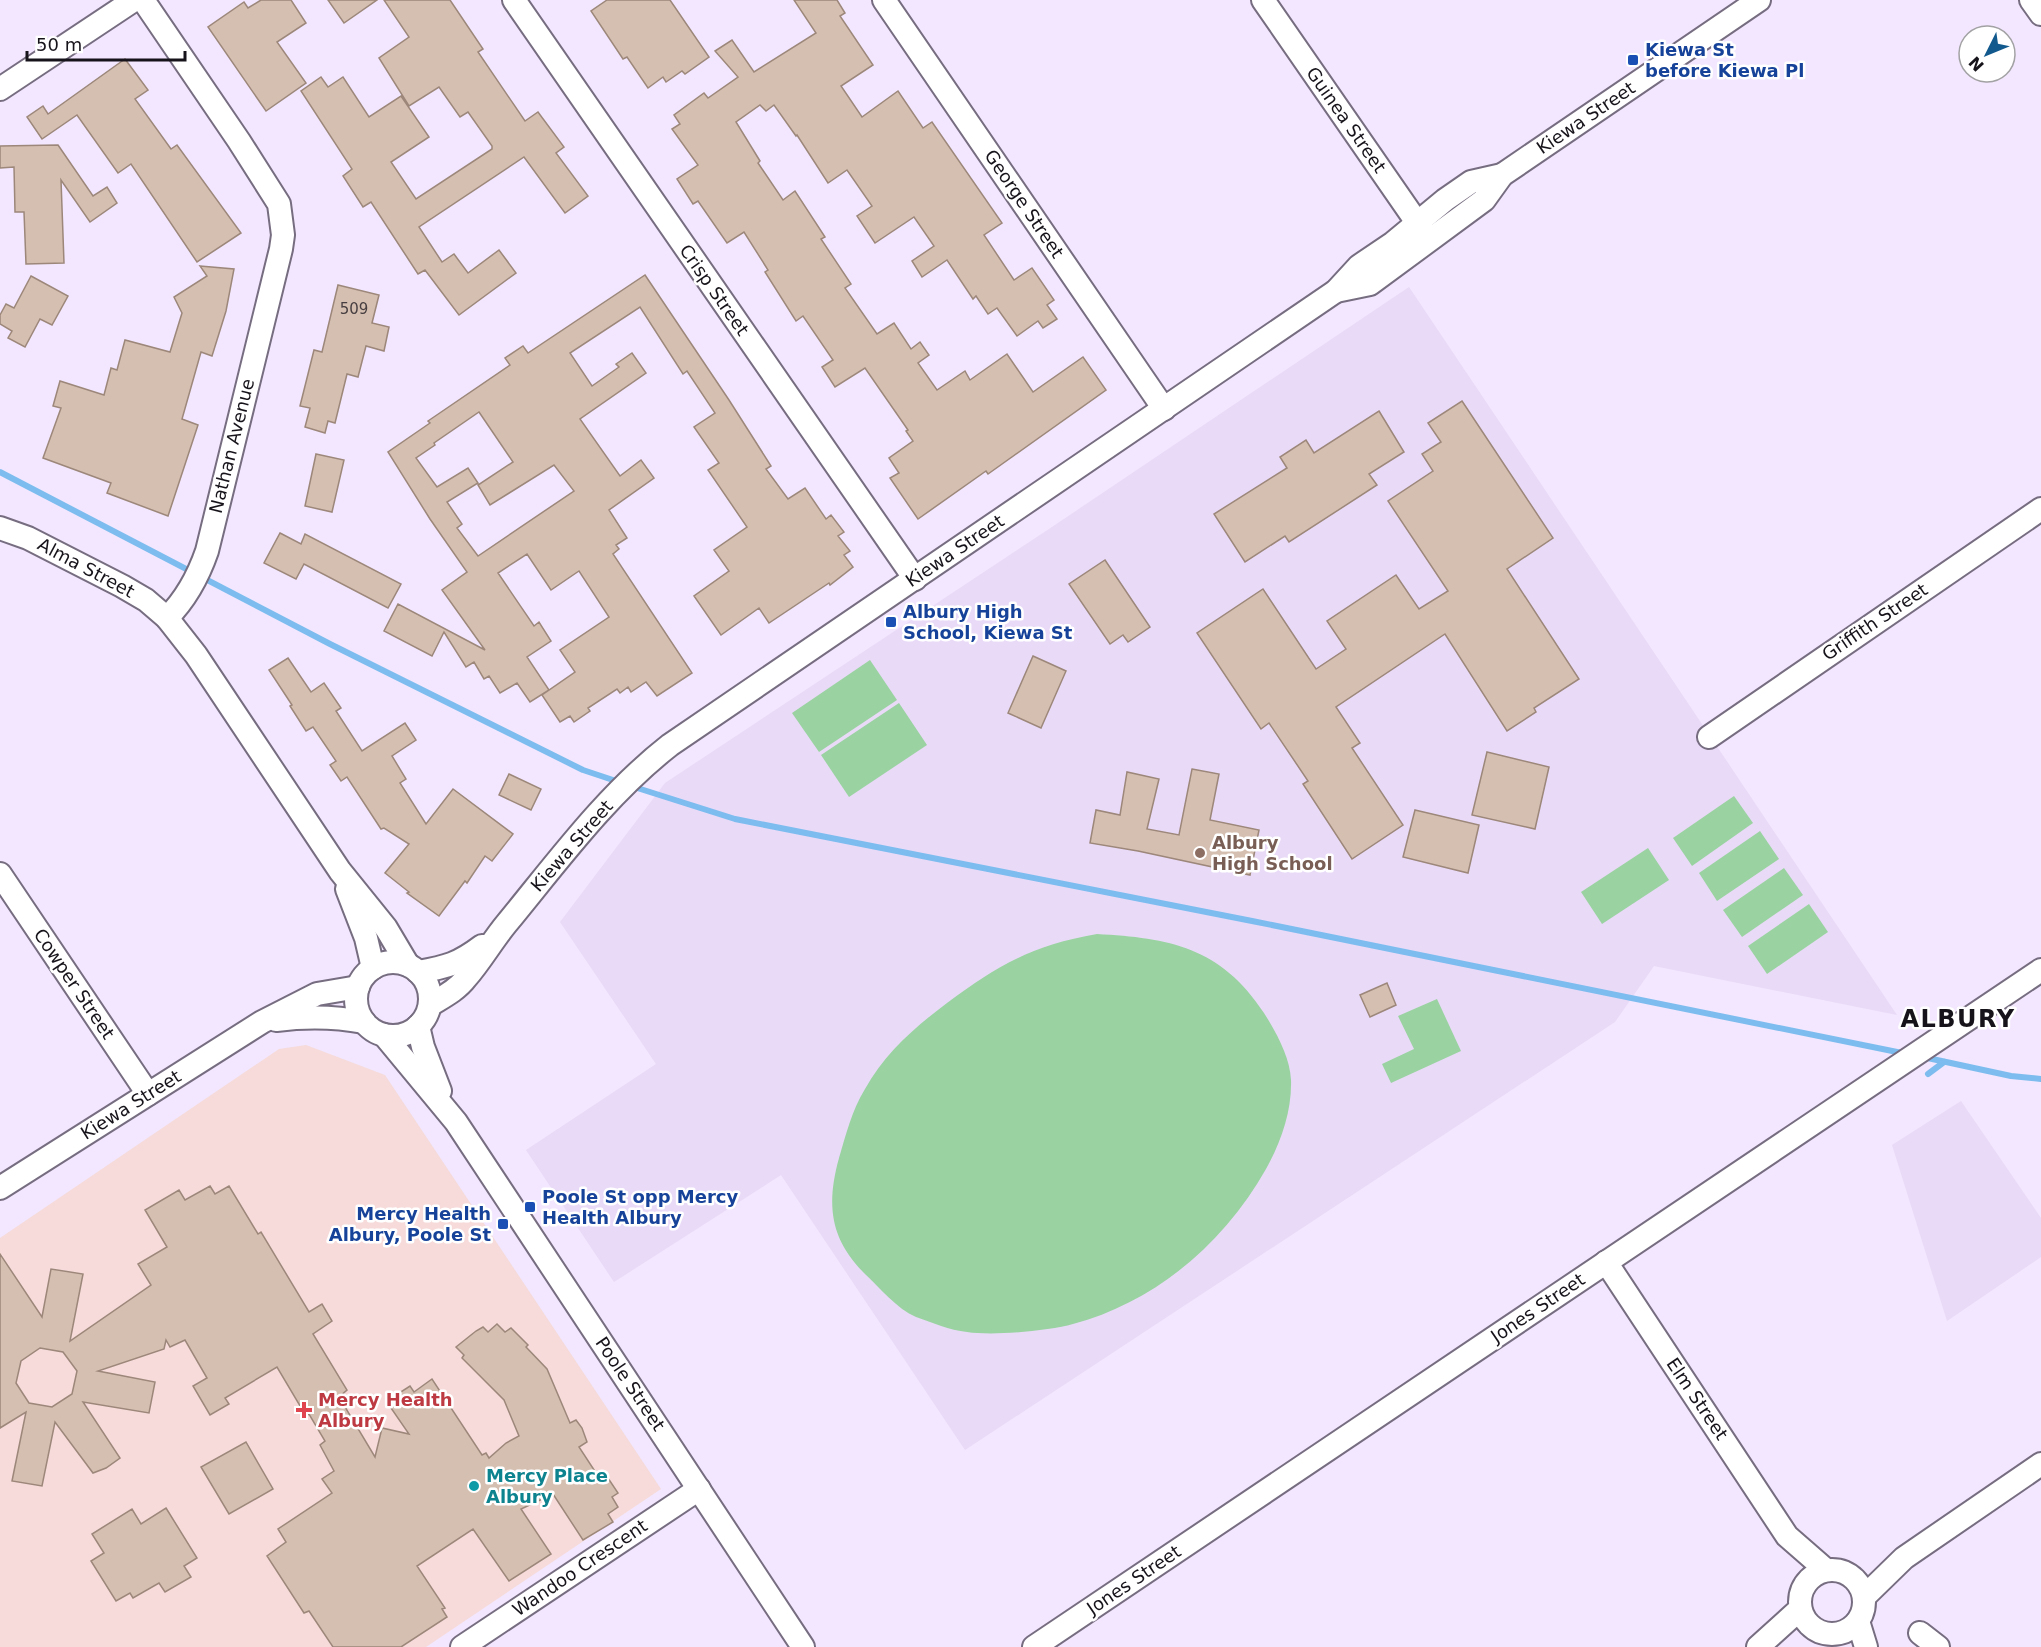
<svg xmlns="http://www.w3.org/2000/svg" width="2041" height="1647" font-family="'DejaVu Sans',sans-serif">
	<rect width="100%" height="100%" fill="#f2e7fe"/>
	<!-- built -->
	<g fill="#e9daf8">
		<path d="M1409 287 1897 1015 1654 966 1615 1022 965 1450 781 1175 614 1282 526 1150 656 1064 560 922 665 783 1049 529Z"/>
		<path d="M1961 1101 2041 1218V1257L1947 1321 1892 1145Z"/>
	</g>
	<!-- medical -->
	<path fill="#f6dbda" d="M306 1045 385 1075 661 1489 426 1647H0V1238L279 1049Z"/>
	<!-- green -->
	<g fill="#9ad3a1">
		<path d="M870 660 897 700 819 752 792 713Z"/>
		<path d="M899 703 927 745 849 797 821 755Z"/>
		<path d="M1734 796 1753 823 1692 866 1673 838Z"/>
		<path d="M1760 831 1779 859 1717 901 1699 873Z"/>
		<path d="M1648 848 1669 880 1602 924 1581 892Z"/>
		<path d="M1784 868 1803 895 1742 937 1723 910Z"/>
		<path d="M1809 904 1828 932 1767 974 1748 946Z"/>
		<path d="M1097 934C1169 938 1221 947 1264 1013 1276 1032 1290 1057 1291 1080 1292 1111 1281 1142 1266 1169 1225 1242 1156 1302 1073 1324 1048 1331 993 1336 967 1332 949 1330 933 1323 916 1317 897 1309 880 1288 865 1274 830 1239 826 1205 839 1158 846 1134 852 1110 865 1089 885 1053 915 1027 947 1003 998 965 1033 945 1097 934Z"/>
		<path d="M1437 999 1461 1051 1391 1083 1382 1064 1414 1049 1398 1016Z"/>
	</g>
	<g fill="none" stroke-linecap="round" stroke-linejoin="round">
		<!-- stream -->
		<g stroke="#7dbcee" stroke-width="6">
			<path d="M0 472 330 644 583 770 622 783"/>
			<path d="M631 786 735 819 1252 921 1907 1054"/>
			<path d="M1923 1057 2011 1076 2041 1079"/>
			<path d="M1928 1074 1944 1062"/>
		</g>
	</g>
	<!-- building -->
	<g fill="#d5bfb1" stroke="#9c877a" stroke-width="1.5" fill-rule="evenodd">
		<path d="M261 0H291L306 23 277 42 306 83 266 111 208 27 244 2 248 8Z"/>
		<path d="M328 0H377L344 23Z"/>
		<path d="M384 0H450L483 49 478 52 525 121 538 112 564 147 556 153 588 196 565 213 524 157 419 227 442 262 454 254 468 273 499 250 516 273 459 315 425 270 418 274 371 202 363 207 343 176 352 169 301 91 321 77 328 87 343 77 369 117 401 96 429 137 391 162 416 199 492 149V146L468 112 460 117 439 87 409 106 379 58 409 37Z"/>
		<path d="M607 0H670L709 57 685 74 682 71 666 82 663 77 648 88 627 57 623 59 591 11Z"/>
		<path d="M794 0H837L845 13 840 16 873 65 841 86 862 117 898 91 923 128 932 122 1002 223 984 235 1014 280 1032 268 1054 300 1047 305 1057 319 1043 328 1038 321 1017 336 997 308 988 314 976 296 973 299 947 260 922 277 912 261 934 246 914 217 875 243 857 216 872 206 847 170 828 183 797 135 796 136 774 105 766 111 760 105 736 122 760 161 758 163 783 200 795 191 825 237 821 239 851 284 845 288 877 334 894 323 911 349 920 342 929 355 918 363 937 390 965 371 970 380 1007 354 1033 392 1083 357 1106 390 988 474 986 471 918 519 890 478 899 473 889 458 913 441 906 431 908 430 865 368 835 387 822 367 833 360 803 316 796 321 765 272 768 270 744 232 727 243 698 201 693 204 677 179 698 165 672 129 680 124 674 115 704 93 708 98 738 77 715 51 732 40 754 72 816 33Z"/>
		<path d="M125 59 148 90 135 99 171 149 177 145 241 233 197 262 131 164 118 173 77 115 42 139 27 117 43 106 48 114Z"/>
		<path d="M58 145 93 196 107 187 117 203 90 222 61 180 64 263 26 264 24 212H15L14 167 0 168V146Z"/>
		<path d="M200 266 234 269 226 311 212 356 201 352 182 419 198 425 168 516 107 493 111 483 43 458 61 408 53 406 60 381 104 395 111 368 117 370 125 340 170 352 182 313 174 297 207 276Z"/>
		<path d="M645 275 729 400 771 466 766 469 788 499 805 488 826 519 831 515 844 532 838 536 850 551 844 555 853 567 830 585 829 583 769 623 759 608 721 635 694 596 729 571 714 550 747 527 708 470 719 463 694 427 715 413 687 371 683 374 640 307 570 353 592 386 619 367 616 364 632 353 646 373 580 419 620 476 641 460 654 478 609 510 627 538 616 545 619 549 613 554 692 673 657 696 646 682 631 692 628 687 620 693 617 689 588 708 590 711 574 722 570 716 560 722 542 695 575 672 560 650 609 617 579 571 551 590 527 554 498 573 534 626 539 622 551 641 527 657 549 690 530 702 517 683 500 693 489 676 484 679 474 662 466 667 444 632 432 656 384 631 398 604 485 650 442 590 467 572 430 519 388 452 430 423 428 421 510 365 505 358 523 346 528 353ZM479 412 513 462 478 485 490 505 554 465 574 491 478 556 457 528 462 524 447 502 478 483 468 468 437 487 416 458 435 445 434 443Z"/>
		<path d="M31 276 68 296 52 325 40 319 25 347 8 338 12 331 0 324V315L6 304 14 308Z"/>
		<path d="M338 285 379 295 372 323 389 327 384 351 366 346 358 377 347 374 335 423 328 421 325 433 305 427 310 408 300 406 314 350 322 352Z"/>
		<path d="M1462 401 1553 538 1507 569 1579 679 1534 708 1536 712 1507 731 1445 634 1336 707 1360 743 1352 748 1403 825 1352 859 1303 784 1308 781 1269 723 1261 729 1197 633 1263 589 1316 669 1346 649 1327 621 1396 575 1419 609 1448 591 1388 501 1433 471 1422 454 1441 442 1428 423Z"/>
		<path d="M1379 411 1404 452 1369 474 1377 485 1289 542 1285 536 1245 562 1214 514 1287 468 1280 457 1306 440 1314 453Z"/>
		<path d="M316 454 344 460 332 512 305 506Z"/>
		<path d="M280 533 301 544 305 534 401 584 388 608 304 564 296 579 264 563Z"/>
		<path d="M1105 560 1150 627 1128 642 1123 635 1110 644 1069 584Z"/>
		<path d="M1033 656 1066 671 1041 728 1008 713Z"/>
		<path d="M288 658 311 692 324 683 341 708 336 711 362 751 405 723 416 740 392 756 406 779 400 783 426 824 453 789 513 834 492 861 485 856 467 883 465 881 439 916 407 893 409 892 385 873 409 844 384 828 381 829 347 777 341 781 330 765 336 761 313 727 306 731 290 706 292 705 269 670Z"/>
		<path d="M1487 752 1549 767 1535 829 1472 815Z"/>
		<path d="M1192 769 1219 774 1210 820 1259 830 1250 875 1138 851 1090 843 1096 810 1120 815 1127 772 1159 779 1147 829 1179 835Z"/>
		<path d="M509 774 541 789 531 810 499 795Z"/>
		<path d="M1415 810 1479 825 1468 873 1403 857Z"/>
		<path d="M1387 983 1396 1005 1370 1017 1360 995Z"/>
		<path d="M210 1186 215 1194 229 1186 258 1234 261 1232 309 1312 322 1304 332 1321 313 1334 347 1390 339 1397 375 1457 382 1428 409 1434 391 1408 398 1404 393 1397 410 1386 414 1392 432 1379 482 1455 486 1453 489 1458 506 1443 519 1436 504 1400 462 1358 464 1355 456 1347 476 1331 483 1327 488 1332 497 1324 505 1332 511 1328 528 1345 526 1347 547 1369 570 1423 576 1420 582 1428 587 1442 579 1447 598 1476 604 1472 618 1493 612 1497 618 1507 608 1514 613 1522 583 1540 553 1494 521 1509 551 1554 509 1581 473 1529 417 1566 445 1608 442 1609 447 1617 401 1647H333L309 1611 304 1613 267 1556 286 1542 278 1529 332 1493 322 1479 334 1471 320 1445 325 1441 309 1414 306 1416 277 1367 225 1398 229 1404 210 1415 193 1386 207 1378 185 1340 170 1347 166 1340 164 1349 98 1371 155 1382 149 1413 83 1402 120 1458 106 1468 93 1473 55 1422 42 1486 12 1481 26 1412 0 1428V1254L42 1317 51 1269 83 1274 70 1341 151 1285 138 1264 167 1247 145 1210 179 1190 185 1200ZM40 1348 63 1352 77 1371 72 1394 52 1407 29 1403 16 1383 21 1361Z"/>
		<path d="M246 1442 273 1489 229 1514 201 1467Z"/>
		<path d="M166 1508 197 1558 184 1566 191 1577 165 1592 159 1583 133 1598 130 1593 116 1601 91 1561 104 1553 92 1534 132 1509 141 1524Z"/>
	</g>
	<g fill="none" stroke-linecap="round" stroke-linejoin="round">
		<!-- minor casing -->
		<g stroke="#776d81" stroke-width="26">
			<g id="minor">
				<path d="M143 0 239 141 279 204 283 235 281 249 207 551C198 577 186 599 167 618"/>
				<path d="M514 0 915 579"/>
				<path d="M884 0 1164 409"/>
				<path d="M1263 0 1425 234"/>
				<path d="M2031 0 2041 14"/>
				<path d="M0 89 134 0"/>
				<path d="M1336 291 1370 284 1484 200 1502 175 1759 0"/>
				<path d="M0 528 28 538 122 586 146 600 167 618 196 655 340 871 386 928 408 965"/>
				<path d="M1709 737 2041 509"/>
				<path d="M0 874 148 1094"/>
				<path d="M347 889 366 938 373 968"/>
				<circle cx="393" cy="999" r="37"/>
				<path d="M418 972C447 967 458 964 482 946"/>
				<path d="M430 1005C443 997 457 990 466 978 481 961 492 941 507 923 558 861 606 795 670 745L1336 291 1359 266 1393 243 1445 200 1471 182 1502 175"/>
				<path d="M276 1020C307 1016 333 1016 364 1022"/>
				<path d="M418 1026 423 1047 440 1091"/>
				<path d="M384 1035 456 1122 803 1647"/>
				<path d="M0 1188 262 1022 317 994 358 987"/>
				<path d="M1606 1262 1787 1536 1826 1570"/>
				<circle cx="1832" cy="1602" r="32"/>
				<path d="M1864 1597 1904 1558 2041 1464"/>
				<path d="M1858 1621 1866 1647"/>
				<path d="M1920 1633 1938 1647"/>
				<path d="M462 1647 699 1489"/>
				<path d="M1034 1647 2041 970"/>
				<path d="M1758 1647 1800 1609"/>
			</g>
		</g>
		<!-- minor -->
		<use href="#minor" stroke="#fff" stroke-width="22"/>
	</g>
	<!-- markers -->
	<g fill="#1a4fb4" stroke="#fff" stroke-width="2">
		<rect x="1627" y="54" width="12" height="12" rx="3"/>
		<rect x="885" y="616" width="12" height="12" rx="3"/>
		<rect x="524" y="1201" width="12" height="12" rx="3"/>
		<rect x="497" y="1218" width="12" height="12" rx="3"/>
	</g>
	<circle fill="#8d6e63" stroke="#fff" stroke-width="2" cx="1200" cy="853" r="6"/>
	<path fill="#e0444e" stroke="#fff" stroke-width="2" d="M301 1401h6v6h6v6h-6v6h-6v-6h-6v-6h6z"/>
	<circle fill="#0f9aa8" stroke="#fff" stroke-width="2" cx="474" cy="1486" r="6"/>
	<g text-anchor="middle" stroke-width="5" stroke-linejoin="round" paint-order="stroke">
		<!-- number labels -->
		<g font-size="15" fill="#463e40">
			<text x="354" y="314">509</text>
		</g>
		<!-- transit labels -->
		<g font-size="18" font-weight="bold" fill="#164399" stroke="#fff" text-anchor="start">
			<text x="1645" y="56">Kiewa St<tspan x="1645" dy="21">before Kiewa Pl</tspan></text>
			<text x="903" y="618">Albury High<tspan x="903" dy="21">School, Kiewa St</tspan></text>
			<text x="542" y="1203">Poole St opp Mercy<tspan x="542" dy="21">Health Albury</tspan></text>
			<text x="491" y="1220" text-anchor="end">Mercy Health<tspan x="491" dy="21">Albury, Poole St</tspan></text>
		</g>
		<!-- street labels -->
		<g font-size="18" fill="#17131a" stroke="#fff">
			<text transform="translate(1586 118) rotate(-34)" y="6">Kiewa Street</text>
			<text transform="translate(1346 120) rotate(55)" y="6">Guinea Street</text>
			<text transform="translate(1024 204) rotate(56)" y="6">George Street</text>
			<text transform="translate(714 290) rotate(55)" y="6">Crisp Street</text>
			<text transform="translate(232 446) rotate(-76)" y="6">Nathan Avenue</text>
			<text transform="translate(955 551) rotate(-34)" y="6">Kiewa Street</text>
			<text transform="translate(86 568) rotate(28)" y="6">Alma Street</text>
			<text transform="translate(1875 622) rotate(-34)" y="6">Griffith Street</text>
			<text transform="translate(572 846) rotate(-49)" y="6">Kiewa Street</text>
			<text transform="translate(74 984) rotate(56)" y="6">Cowper Street</text>
			<text transform="translate(131 1105) rotate(-32)" y="6">Kiewa Street</text>
			<text transform="translate(1538 1308) rotate(-34)" y="6">Jones Street</text>
			<text transform="translate(630 1384) rotate(56)" y="6">Poole Street</text>
			<text transform="translate(1697 1399) rotate(56)" y="6">Elm Street</text>
			<text transform="translate(580 1568) rotate(-34)" y="6">Wandoo Crescent</text>
			<text transform="translate(1134 1580) rotate(-34)" y="6">Jones Street</text>
		</g>
		<!-- education labels -->
		<g font-size="18" font-weight="bold" fill="#785e54" stroke="#fff" text-anchor="start">
			<text x="1212" y="849">Albury<tspan x="1212" dy="21">High School</tspan></text>
		</g>
		<!-- health labels -->
		<g font-size="18" font-weight="bold" fill="#be3a42" stroke="#fff" text-anchor="start">
			<text x="318" y="1406">Mercy Health<tspan x="318" dy="21">Albury</tspan></text>
		</g>
		<!-- culture labels -->
		<g font-size="18" font-weight="bold" fill="#0d838f" stroke="#fff" text-anchor="start">
			<text x="486" y="1482">Mercy Place<tspan x="486" dy="21">Albury</tspan></text>
		</g>
		<!-- district labels -->
		<g font-size="24" font-weight="bold" letter-spacing="1.5" fill="#17131a" stroke="#fff">
			<text x="1958" y="1027">ALBURY</text>
		</g>
	</g>
	<!-- north arrow -->
	<g transform="translate(1987 54) rotate(227)"><circle r="28" fill="#ffffff" stroke="#a2a1a3" stroke-width="1.5"/>
	<path d="M0-4.5L10 22L0 15L-10 22Z" fill="#125a8e"/>
	<text y="-9" font-size="16" font-weight="bold" text-anchor="middle" fill="#17131a">N</text>
	</g>
	<!-- scale -->
	<path d="M27 51v9h158v-9" fill="none" stroke="#17131a" stroke-width="3"/>
	<text x="36" y="51" font-size="18" fill="#17131a" stroke="#ffffff" stroke-width="4.5" paint-order="stroke">50 m</text>
</svg>
